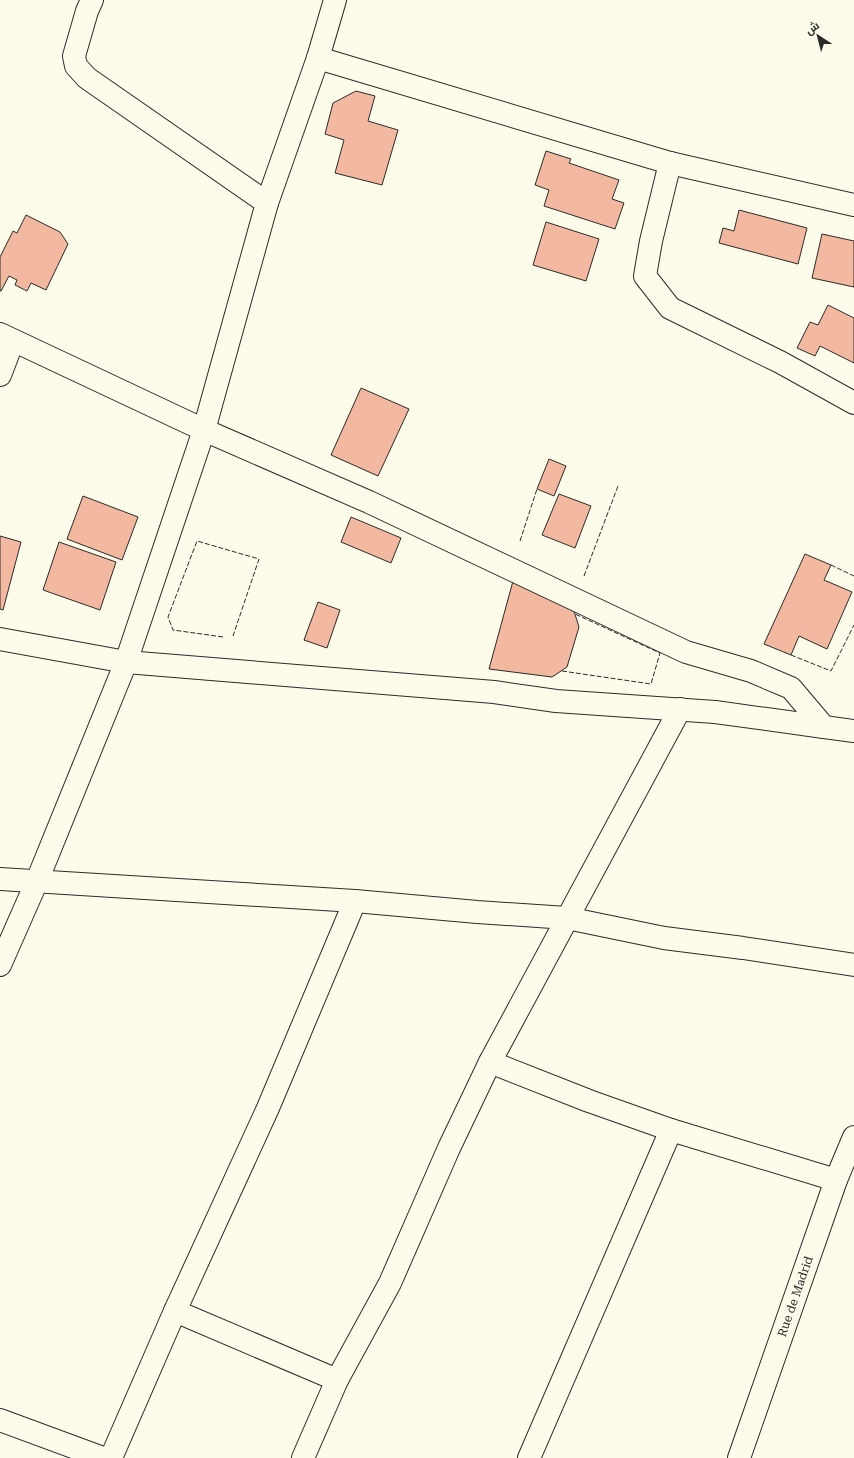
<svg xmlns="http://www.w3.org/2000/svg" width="854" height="1458" font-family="'Roboto Serif',Cairo,serif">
	<rect width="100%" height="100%" fill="#fdfbea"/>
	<!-- building -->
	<g fill="#f2b8a0" stroke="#2b2b2b">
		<path d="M356 91 375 96 368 121 398 130 382 185 335 173 344 140 325 134 333 103Z"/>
		<path d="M546 151 571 159 569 163 619 180 612 199 624 203 615 229 544 206 549 190 535 185Z"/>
		<path d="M739 210 807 228 798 264 719 243 723 228 734 231Z"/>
		<path d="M26 215 60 232 68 244 46 290 31 283 27 291 15 285 17 280 9 276 1 291H0V257L13 231 17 233Z"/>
		<path d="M546 222 599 239 586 281 533 265Z"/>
		<path d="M822 234 854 241V287L812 278Z"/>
		<path d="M828 305 854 318V363L820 346 815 356 797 348 810 322 818 325Z"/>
		<path d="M361 388 409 409 378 476 331 455Z"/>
		<path d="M549 459 566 466 554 496 537 489Z"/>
		<path d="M559 494 591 506 575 548 542 535Z"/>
		<path d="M83 496 138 517 122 560 67 539Z"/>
		<path d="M351 517 401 538 391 563 341 542Z"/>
		<path d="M0 536 21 542 3 610 0 609Z"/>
		<path d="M59 542 116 562 100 610 43 590Z"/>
		<path d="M805 554 831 565 824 580 852 592 827 649 799 636 791 655 764 644Z"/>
		<path d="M513 581 573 608 579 627 567 667 552 677 489 669Z"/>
		<path d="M318 602 340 610 327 648 304 640Z"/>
	</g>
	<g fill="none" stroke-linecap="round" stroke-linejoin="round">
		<!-- minor casing -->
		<g stroke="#2b2b2b" stroke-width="24">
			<g id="minor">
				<path d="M92 0 87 11 74 56 76 66 87 78 267 203"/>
				<path d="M318 58 670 163 854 205"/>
				<path d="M670 163 651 241 645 276 670 308 780 362 854 403"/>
				<path d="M0 334 204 430 369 502 686 652 751 671 791 688 824 727 854 731"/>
				<path d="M0 375 13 341"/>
				<path d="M0 639 126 662 494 692 556 701 715 712 824 727"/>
				<path d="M0 879 355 901 477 912 567 918 664 938 743 948 854 965"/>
				<path d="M0 965 37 881 126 662 204 430 267 203 318 58 335 0"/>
				<path d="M490 1062 589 1101 671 1130 836 1180"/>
				<path d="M175 1311 337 1380"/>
				<path d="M0 1420 103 1458"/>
				<path d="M111 1458 175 1311 268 1108 355 901"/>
				<path d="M303 1458 337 1380 390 1283 449 1148 490 1062 680 709"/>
				<path d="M529 1458 671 1130"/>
				<path id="s1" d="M739 1458 836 1180 854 1137"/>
			</g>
		</g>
		<!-- minor -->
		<use href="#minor" stroke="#fdfbea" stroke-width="22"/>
		<!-- fence -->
		<g stroke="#2b2b2b" stroke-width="1" stroke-dasharray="5 2" stroke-linecap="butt">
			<path d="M520 541 537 489"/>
			<path d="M831 565 854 576"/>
			<path d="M584 576 618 486"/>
			<path d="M223 637 173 630 168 617 197 541 259 559 233 636"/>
			<path d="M791 655 831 671 854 625"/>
			<path d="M562 671 651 684 660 653 575 614"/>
		</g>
	</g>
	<g text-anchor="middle" stroke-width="3" stroke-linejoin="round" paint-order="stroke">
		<!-- street labels -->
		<g font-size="12" fill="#2b2b2b" stroke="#fdfbea">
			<text dy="4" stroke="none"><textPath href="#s1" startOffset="171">Rue de Madrid</textPath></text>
		</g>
	</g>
	<!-- north arrow -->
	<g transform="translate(818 36) rotate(324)" stroke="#fdfbea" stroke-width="3" paint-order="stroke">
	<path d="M0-3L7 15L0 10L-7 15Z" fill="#2b2b2b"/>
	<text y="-6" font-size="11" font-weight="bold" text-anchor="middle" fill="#2b2b2b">ش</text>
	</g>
</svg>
